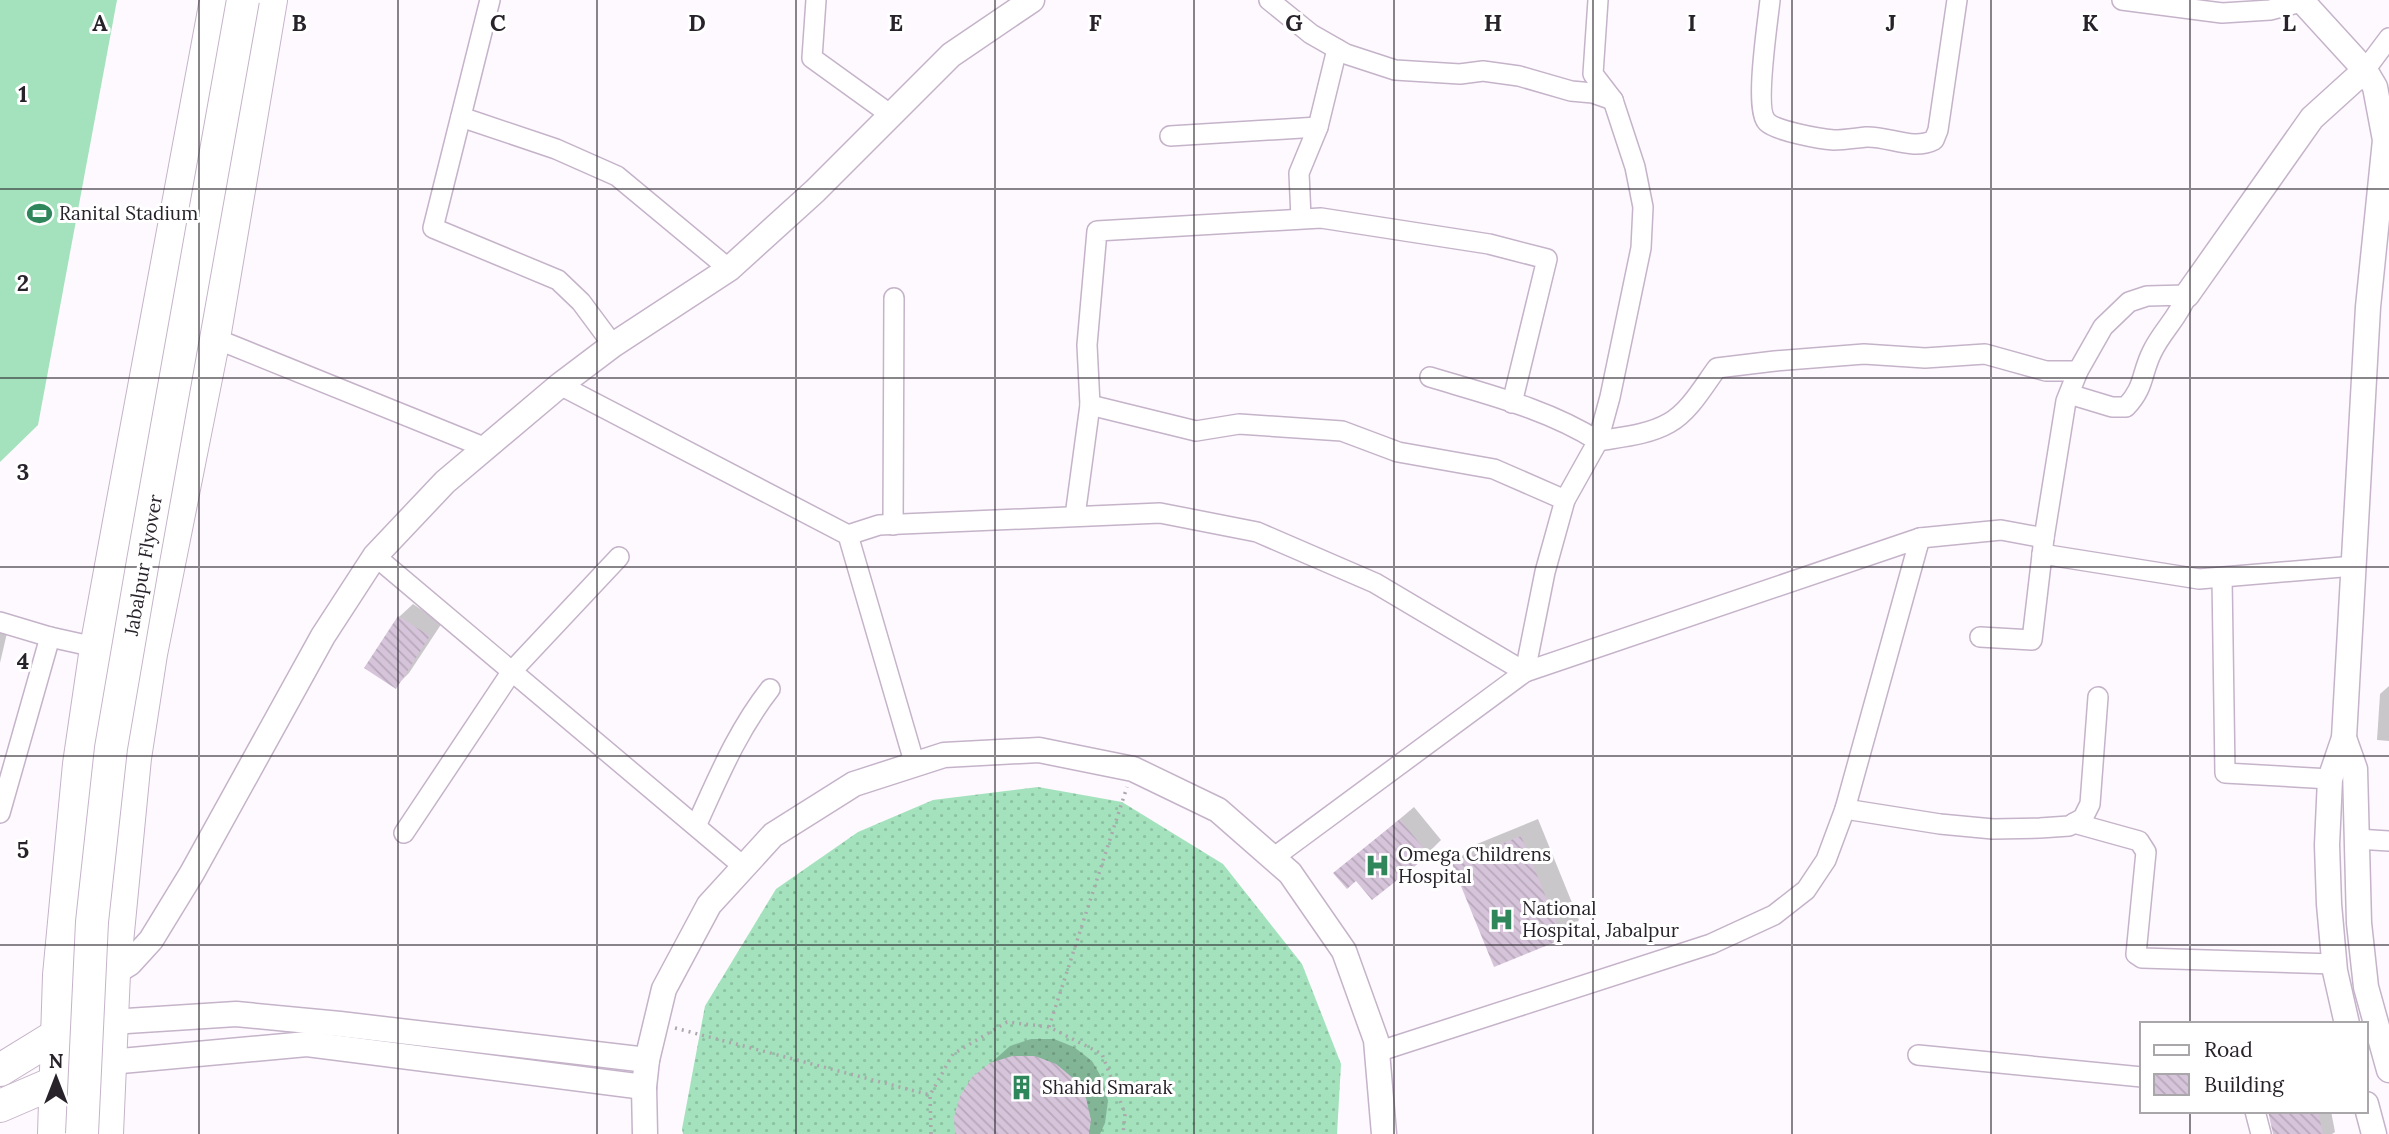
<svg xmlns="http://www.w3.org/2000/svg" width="2389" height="1134" viewBox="0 0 2389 1134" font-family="Lora,serif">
<defs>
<pattern id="grass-dots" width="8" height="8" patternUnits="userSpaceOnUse" patternTransform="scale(1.75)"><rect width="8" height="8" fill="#a3e2bc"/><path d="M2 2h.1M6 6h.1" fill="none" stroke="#8cc2a2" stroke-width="1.8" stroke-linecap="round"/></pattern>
<pattern id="building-back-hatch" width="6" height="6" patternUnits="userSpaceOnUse" patternTransform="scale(1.75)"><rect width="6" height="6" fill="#d6c4da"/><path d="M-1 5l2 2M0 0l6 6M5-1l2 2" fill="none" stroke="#b8a8bb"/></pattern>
</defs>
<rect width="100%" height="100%" fill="#fdf9fe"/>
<polygon fill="url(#grass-dots)" points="1038,787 1122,802 1223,864 1302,964 1341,1064 1337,1134 683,1134 682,1129 705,1006 776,889 858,832 933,800"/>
<polygon fill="#a3e2bc" points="0,0 117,0 38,425 0,462"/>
<g fill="#0003">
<polygon points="413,604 442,623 409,673 396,686 399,617"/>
<polygon points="0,631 7,633 0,663"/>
<polygon points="2389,686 2389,741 2377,740 2380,694"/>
<polygon points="1414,807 1441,840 1428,853 1336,873"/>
<polygon points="1538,819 1579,920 1562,938 1454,864 1472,846"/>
<polygon points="1031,1039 1054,1039 1074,1047 1092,1061 1103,1080 1108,1101 1105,1123 1100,1134 957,1134 974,1078 1010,1046"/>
<polygon points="2269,1111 2331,1111 2335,1132 2332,1134 2274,1134"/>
</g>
<g fill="url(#building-back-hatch)">
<polygon points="398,616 430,636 396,689 364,668"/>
<polygon points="1400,819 1429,855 1372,900 1356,881 1347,889 1333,873"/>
<polygon points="1521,836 1563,939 1494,967 1452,864"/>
<polygon points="1012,1056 1035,1056 1056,1064 1074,1079 1086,1098 1091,1120 1089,1134 955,1134 954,1117 960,1096 972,1077 990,1063"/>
<polygon points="2268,1111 2318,1111 2323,1134 2273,1134"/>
</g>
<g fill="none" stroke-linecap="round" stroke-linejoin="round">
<defs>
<g id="minor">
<polyline points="490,0 433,228 558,280 581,302 613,345"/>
<polyline points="816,0 812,58 891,115"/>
<polyline points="1269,0 1311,34 1346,54 1395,70 1460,74 1483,71 1519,76 1571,91 1593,93 1613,100"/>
<path d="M 1770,0 C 1768,21 1754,109 1767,122 C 1776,131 1820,139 1834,140 C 1844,140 1856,138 1866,137 C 1889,136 1913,151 1934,140 L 1938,130 L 1957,0"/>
<polyline points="2122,0 2222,13 2270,10 2301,2"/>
<polyline points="2365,70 2389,38"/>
<polyline points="461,117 556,149 617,176 729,269"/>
<polyline points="1170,136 1318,127"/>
<polyline points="1301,218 1299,173 1318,127 1337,49"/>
<polyline points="214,338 486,448"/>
<path d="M 1430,377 C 1486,394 1548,409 1598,441 C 1621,437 1648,435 1669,423 C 1689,412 1703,387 1717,368 L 1775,361 L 1864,354 L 1925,358 L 1985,354 L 2046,371 L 2078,371"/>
<polyline points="560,385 848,535 915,765"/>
<polyline points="1090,405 1196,431 1239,424 1342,431 1398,452 1494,469 1565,500"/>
<polyline points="1075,516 1090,405 1087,345 1097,231 1321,218 1489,244 1547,259 1512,403"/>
<polyline points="893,525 894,298"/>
<polyline points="848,535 879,525 1160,513 1257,532 1375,583 1525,672"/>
<polyline points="1920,538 2001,530 2044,538"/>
<polyline points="2042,554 2199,579 2354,566"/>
<polyline points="375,556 744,867"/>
<polyline points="2222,578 2225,773 2330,779"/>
<polyline points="0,622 50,637 104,649"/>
<path d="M 1980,637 L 2032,640 L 2044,538 L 2066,401 L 2078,371 L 2103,327 L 2129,302 L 2147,296 L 2187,295 C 2178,318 2162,331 2152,352 C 2141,374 2145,387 2126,407 L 2112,407 L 2069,394"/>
<polyline points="1525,672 1545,572 1565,500 1598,441 1610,397 1641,248 1643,207 1635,167 1613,100 1593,74 1598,0"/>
<polyline points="1845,809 1940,824 1993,829 2040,828 2069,826 2083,818 2090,804 2098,697"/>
<polyline points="0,813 50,637"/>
<polyline points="2074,823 2139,841 2146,852 2136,954 2142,958 2334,964"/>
<path d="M 696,826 C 718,778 737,731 770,689"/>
<polyline points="404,833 512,671 619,557"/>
<polyline points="2357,839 2389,841"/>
<polyline points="1273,858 1525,672 1920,538 1845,809 1826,860 1806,890 1774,915 1711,944 1377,1052"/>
<polyline points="1918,1055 2142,1077"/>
<polyline points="2255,1111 2261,1134"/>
</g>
<g id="tertiary">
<polyline points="2301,0 2365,70 2375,87 2385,140 2368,307 2344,738 2330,779 2327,845 2329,904 2335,971 2347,1024"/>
<polyline points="2187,295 2312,118 2365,70"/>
<polyline points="2344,738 2355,769 2359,923 2366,987 2389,1070"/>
<polyline points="101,974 114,973 130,963 151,940 192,873 323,636 375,556 445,482 560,385 613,345 729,269 815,191 951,55 1032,0"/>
<polyline points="111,1022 236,1014 340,1024 647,1060"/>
<polyline points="110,1062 307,1044 644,1087"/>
<polyline points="2366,1104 2374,1134"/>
<polyline points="645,1134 644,1087 647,1060 664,989 709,905 773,835 854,784 944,755 1039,750 1133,769 1218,810 1290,873 1344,951 1376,1040 1384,1134"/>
</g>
<g id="primary">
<polyline points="0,1070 57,1035 72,1031"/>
<polyline points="0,1106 72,1075"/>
<polyline points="54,1134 59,975 79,764 96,648 119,522 216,0"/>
<polyline points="107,1134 114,973 135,758 151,654 214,338 271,0"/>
</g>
</defs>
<use href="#minor" stroke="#c5b3c9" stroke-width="22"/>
<use href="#tertiary" stroke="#c5b3c9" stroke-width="27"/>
<use href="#primary" stroke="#c5b3c9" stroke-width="34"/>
<g stroke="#aca7ad" stroke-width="3.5" stroke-dasharray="2 5" stroke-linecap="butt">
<polyline points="1049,1027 1127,787"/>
<polyline points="675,1028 930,1095"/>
<polyline points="931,1134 930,1095 953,1054 1007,1022 1049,1027 1102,1054 1125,1114 1123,1134"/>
</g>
<use href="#minor" stroke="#fff" stroke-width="19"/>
<use href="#tertiary" stroke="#fff" stroke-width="24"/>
<use href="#primary" stroke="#fff" stroke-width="32"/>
<defs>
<polyline id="primary-bridge" points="82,1134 92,922 111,748 143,561 243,0"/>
</defs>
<use href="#primary-bridge" stroke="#c5b3c9" stroke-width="34" stroke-linecap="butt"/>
<use href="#primary-bridge" stroke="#fff" stroke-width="32"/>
</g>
<path fill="none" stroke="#28222a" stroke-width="2" stroke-opacity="0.55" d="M 199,0 L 199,1134M 398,0 L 398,1134M 597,0 L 597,1134M 796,0 L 796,1134M 995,0 L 995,1134M 1194,0 L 1194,1134M 1394,0 L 1394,1134M 1593,0 L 1593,1134M 1792,0 L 1792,1134M 1991,0 L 1991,1134M 2190,0 L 2190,1024M 0,189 L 2389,189M 0,378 L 2389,378M 0,567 L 2389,567M 0,756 L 2389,756M 0,945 L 2389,945M 2190,1111 L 2190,1134"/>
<defs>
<symbol id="stadium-bare" viewBox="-9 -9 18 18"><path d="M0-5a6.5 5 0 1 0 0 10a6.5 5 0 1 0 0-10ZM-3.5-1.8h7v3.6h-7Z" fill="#2f865a" stroke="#fff" stroke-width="2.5" paint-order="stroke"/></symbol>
<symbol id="hospital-bare" viewBox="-9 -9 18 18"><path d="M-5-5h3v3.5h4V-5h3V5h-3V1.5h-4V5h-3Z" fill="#2f865a" stroke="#fff" stroke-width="2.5" paint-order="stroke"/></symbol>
<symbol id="building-bare" viewBox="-9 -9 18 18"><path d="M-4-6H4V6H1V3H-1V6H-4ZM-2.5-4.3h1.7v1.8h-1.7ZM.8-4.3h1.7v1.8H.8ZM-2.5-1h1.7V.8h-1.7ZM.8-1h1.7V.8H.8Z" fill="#2f865a" stroke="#fff" stroke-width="2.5" paint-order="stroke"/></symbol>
</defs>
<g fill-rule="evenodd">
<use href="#stadium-bare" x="22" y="196" width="35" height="35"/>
<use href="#hospital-bare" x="1360" y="848" width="35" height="35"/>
<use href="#hospital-bare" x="1484" y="902" width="35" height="35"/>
<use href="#building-bare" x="1004" y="1070" width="35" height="35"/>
</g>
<g text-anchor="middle" stroke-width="6" stroke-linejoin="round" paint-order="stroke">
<g font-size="19" fill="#28222a" stroke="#fff" text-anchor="start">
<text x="59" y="220">Ranital Stadium</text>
<text x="1398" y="861">Omega Childrens<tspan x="1398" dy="22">Hospital</tspan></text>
<text x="1522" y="915">National<tspan x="1522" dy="22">Hospital, Jabalpur</tspan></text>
<text x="1042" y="1094">Shahid Smarak</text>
</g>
<g font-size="19" fill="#28222a" stroke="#fff">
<text transform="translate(143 565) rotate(-80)" y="7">Jabalpur Flyover</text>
</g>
</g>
<g font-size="23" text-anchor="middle" font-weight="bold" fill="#28222a" stroke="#fff" stroke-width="6" stroke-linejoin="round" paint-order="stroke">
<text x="100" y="31">A</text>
<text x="299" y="31">B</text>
<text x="498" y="31">C</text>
<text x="697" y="31">D</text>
<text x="896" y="31">E</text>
<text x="1095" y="31">F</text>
<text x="1294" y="31">G</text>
<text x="1493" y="31">H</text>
<text x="1692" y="31">I</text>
<text x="1891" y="31">J</text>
<text x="2090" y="31">K</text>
<text x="2289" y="31">L</text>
<text x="23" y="102">1</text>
<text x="23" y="291">2</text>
<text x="23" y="480">3</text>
<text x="23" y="669">4</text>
<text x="23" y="858">5</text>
</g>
<rect x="2140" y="1022" width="228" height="91" fill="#ffffff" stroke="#a9a7aa" stroke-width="2"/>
<rect x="2154" y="1045" width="35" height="10" fill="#ffffff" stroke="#a9a7aa" stroke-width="2"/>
<text x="2204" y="1057" font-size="21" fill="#28222a">Road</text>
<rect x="2154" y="1074" width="35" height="21" fill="url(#building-back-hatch)" stroke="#a9a7aa" stroke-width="2"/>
<text x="2204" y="1092" font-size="21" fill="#28222a">Building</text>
<g transform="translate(56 1078)" stroke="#ffffff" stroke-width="5" paint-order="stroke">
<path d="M0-5L12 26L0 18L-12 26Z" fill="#28222a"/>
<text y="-10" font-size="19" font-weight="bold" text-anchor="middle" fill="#28222a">N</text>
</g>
</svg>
